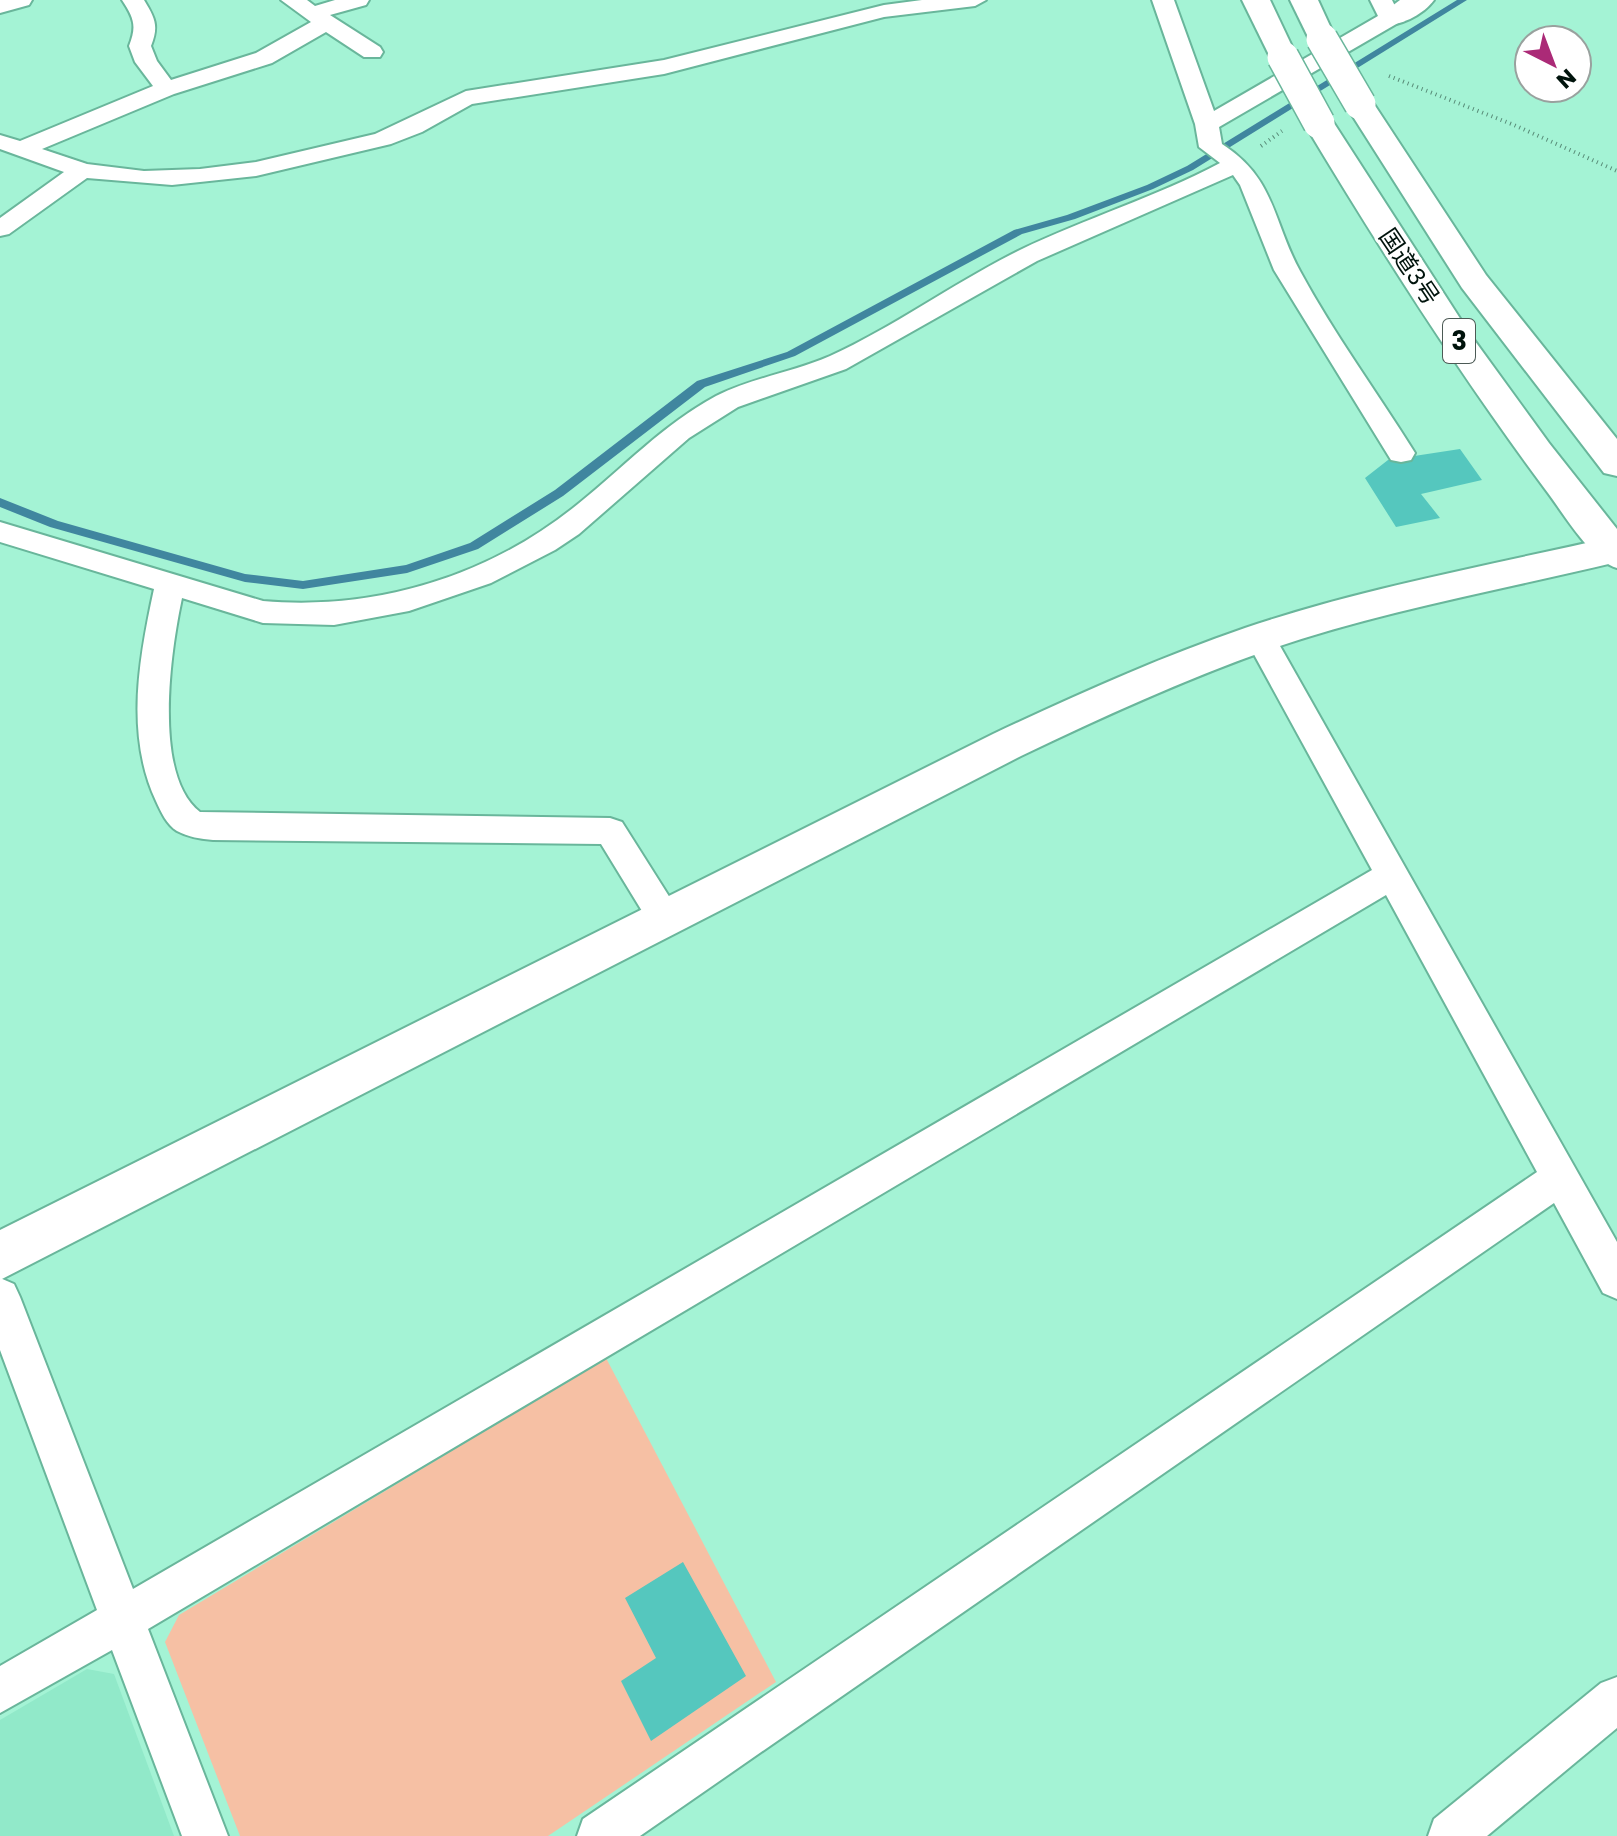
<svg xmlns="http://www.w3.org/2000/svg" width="1617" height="1836" viewBox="0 0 1617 1836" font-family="Poppins,'Noto Sans JP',sans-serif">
<rect width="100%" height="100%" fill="#a4f3d5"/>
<polygon fill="#91e9c9" points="87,1669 114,1674 174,1836 0,1836 0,1720"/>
<polygon fill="#f6c0a4" points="606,1358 776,1682 548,1836 240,1836 165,1642 179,1615"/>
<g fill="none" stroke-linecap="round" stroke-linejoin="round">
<polygon fill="#40869f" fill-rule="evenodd" points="1457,0 1467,0 1193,170 1153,189 1075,219 1022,234 795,356 705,387 563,496 478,549 407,573 303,589 245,582 50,527 0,507 0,498 58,521 245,574 303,581 406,565 470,543 555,490 697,381 787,352 1014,230 1067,215 1147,185 1187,166"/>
</g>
<g fill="#55c7be">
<polygon points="1460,449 1482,480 1421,494 1440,518 1396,527 1365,478 1388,460"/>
<polygon points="683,1562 746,1676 651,1741 621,1681 656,1658 625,1598"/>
</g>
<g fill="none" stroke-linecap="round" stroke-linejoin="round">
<defs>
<g id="minor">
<polygon points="0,0 32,0 29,5 0,13"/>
<path d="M 122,0 L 144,0 C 155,18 159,26 151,46 L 157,61 L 171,80 L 256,53 L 311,22 L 281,0 L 307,0 L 315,6 L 335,0 L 369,0 L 366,5 L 330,15 L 380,47 L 383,52 L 380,57 L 364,57 L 326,32 L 272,63 L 174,94 L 42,149 L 87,164 L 144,171 L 200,169 L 256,162 L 375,134 L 466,91 L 664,60 L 884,5 L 922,0 L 986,0 L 975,6 L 884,17 L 664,74 L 472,104 L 422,132 L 391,144 L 256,176 L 172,185 L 87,178 L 9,234 L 0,236 L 0,218 L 64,172 L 0,149 L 0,135 L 20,141 L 153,86 L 135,62 L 129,46 C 137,26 134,18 122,0 Z"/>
<path d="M 1152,0 L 1174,0 L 1214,111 L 1378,16 L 1370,0 L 1392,0 L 1401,18 L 1398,23 L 1219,127 L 1222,144 C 1276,179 1272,220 1300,271 C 1334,334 1377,392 1415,453 L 1411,460 L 1401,462 L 1391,460 L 1274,270 L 1240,185 L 1233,175 L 1037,261 L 846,369 L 738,407 L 689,438 L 579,534 L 555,550 L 491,583 L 409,611 L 334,625 L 263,623 L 182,598 C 171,650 152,775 200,812 L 610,818 L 622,822 L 677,909 L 682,919 L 677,929 L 665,933 L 653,929 L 601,844 L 213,840 C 201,839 188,837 177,831 C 167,825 161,812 156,801 C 125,735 139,658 154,589 L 0,542 L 0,522 L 263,601 C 376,611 490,576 578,504 C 624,467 664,424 716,396 C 752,378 793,372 830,356 C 896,326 955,282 1020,250 C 1086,218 1156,197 1220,163 L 1199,147 L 1195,124 Z"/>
<polygon points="1260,627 1271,630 1617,1242 1617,1299 1603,1293 1554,1203 640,1836 577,1836 583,1819 1537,1172 1386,895 148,1629 228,1836 182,1836 112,1650 0,1713 0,1666 97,1610 0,1350 0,1278 14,1284 20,1297 133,1589 1372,870 1245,638 1249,630"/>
<polygon points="1617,1677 1617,1728 1487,1836 1428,1836 1434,1819 1601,1683"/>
</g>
<g id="tertiary">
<path d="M 1400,0 L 1434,0 C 1423,15 1398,28 1380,24 L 1376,18 Z"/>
<path d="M 1617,536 L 1617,562 C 1501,590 1381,611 1268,650 C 1183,680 1102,717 1021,756 L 0,1280 L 0,1230 L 993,734 C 1076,695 1158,658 1245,628 C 1362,588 1496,564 1617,536 Z"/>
</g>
<g id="trunk">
<polygon points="1242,0 1270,0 1297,57 1293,63 1283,66 1273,63"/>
<polygon points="1290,0 1318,0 1336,39 1332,45 1322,47 1312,45"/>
<polygon points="1360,95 1370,98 1486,275 1617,439 1617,476 1604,473 1462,288 1345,104 1350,98"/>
<path d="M 1319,114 L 1330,117 L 1472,337 L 1549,443 L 1617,529 L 1617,568 C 1591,561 1562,511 1545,489 C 1458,372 1379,248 1304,123 L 1308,117 Z"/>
</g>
</defs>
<use href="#minor" stroke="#69b69b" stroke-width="4"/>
<use href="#tertiary" stroke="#69b69b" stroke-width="4"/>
<use href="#trunk" stroke="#69b69b" stroke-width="4"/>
<g stroke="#588c78" stroke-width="4" stroke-dasharray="1 4" stroke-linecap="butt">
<polyline points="1389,76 1514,125 1617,171"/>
<polyline points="1261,146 1282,131"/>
</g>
<use href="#minor" fill="#fff" fill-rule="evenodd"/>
<use href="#tertiary" fill="#fff" fill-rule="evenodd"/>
<use href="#trunk" fill="#fff" fill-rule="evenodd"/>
<defs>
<g id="trunk-bridge">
<polyline points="1322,39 1360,104"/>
<polyline points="1283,57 1319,123"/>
</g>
</defs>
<use href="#trunk-bridge" stroke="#69b69b" stroke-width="34" stroke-linecap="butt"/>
<use href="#trunk-bridge" stroke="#fff" stroke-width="31"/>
</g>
<g text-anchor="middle" stroke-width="6" stroke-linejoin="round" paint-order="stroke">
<g font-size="24" fill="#00130c" stroke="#fff">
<text transform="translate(1409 267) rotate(56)" y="8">国道3号</text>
</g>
<rect fill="#fff" stroke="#4c5a55" stroke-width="2" x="1443" y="319" width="32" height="44" rx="6"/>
<g font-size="26" font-weight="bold" fill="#00130c">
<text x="1459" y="350">3</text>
</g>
</g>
<g transform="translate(1553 64) rotate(138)"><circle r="38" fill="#ffffff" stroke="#99a19e" stroke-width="2"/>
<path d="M0-6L14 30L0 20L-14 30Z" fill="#ab2a77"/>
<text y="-12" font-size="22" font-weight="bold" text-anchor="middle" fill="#00130c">N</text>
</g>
</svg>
